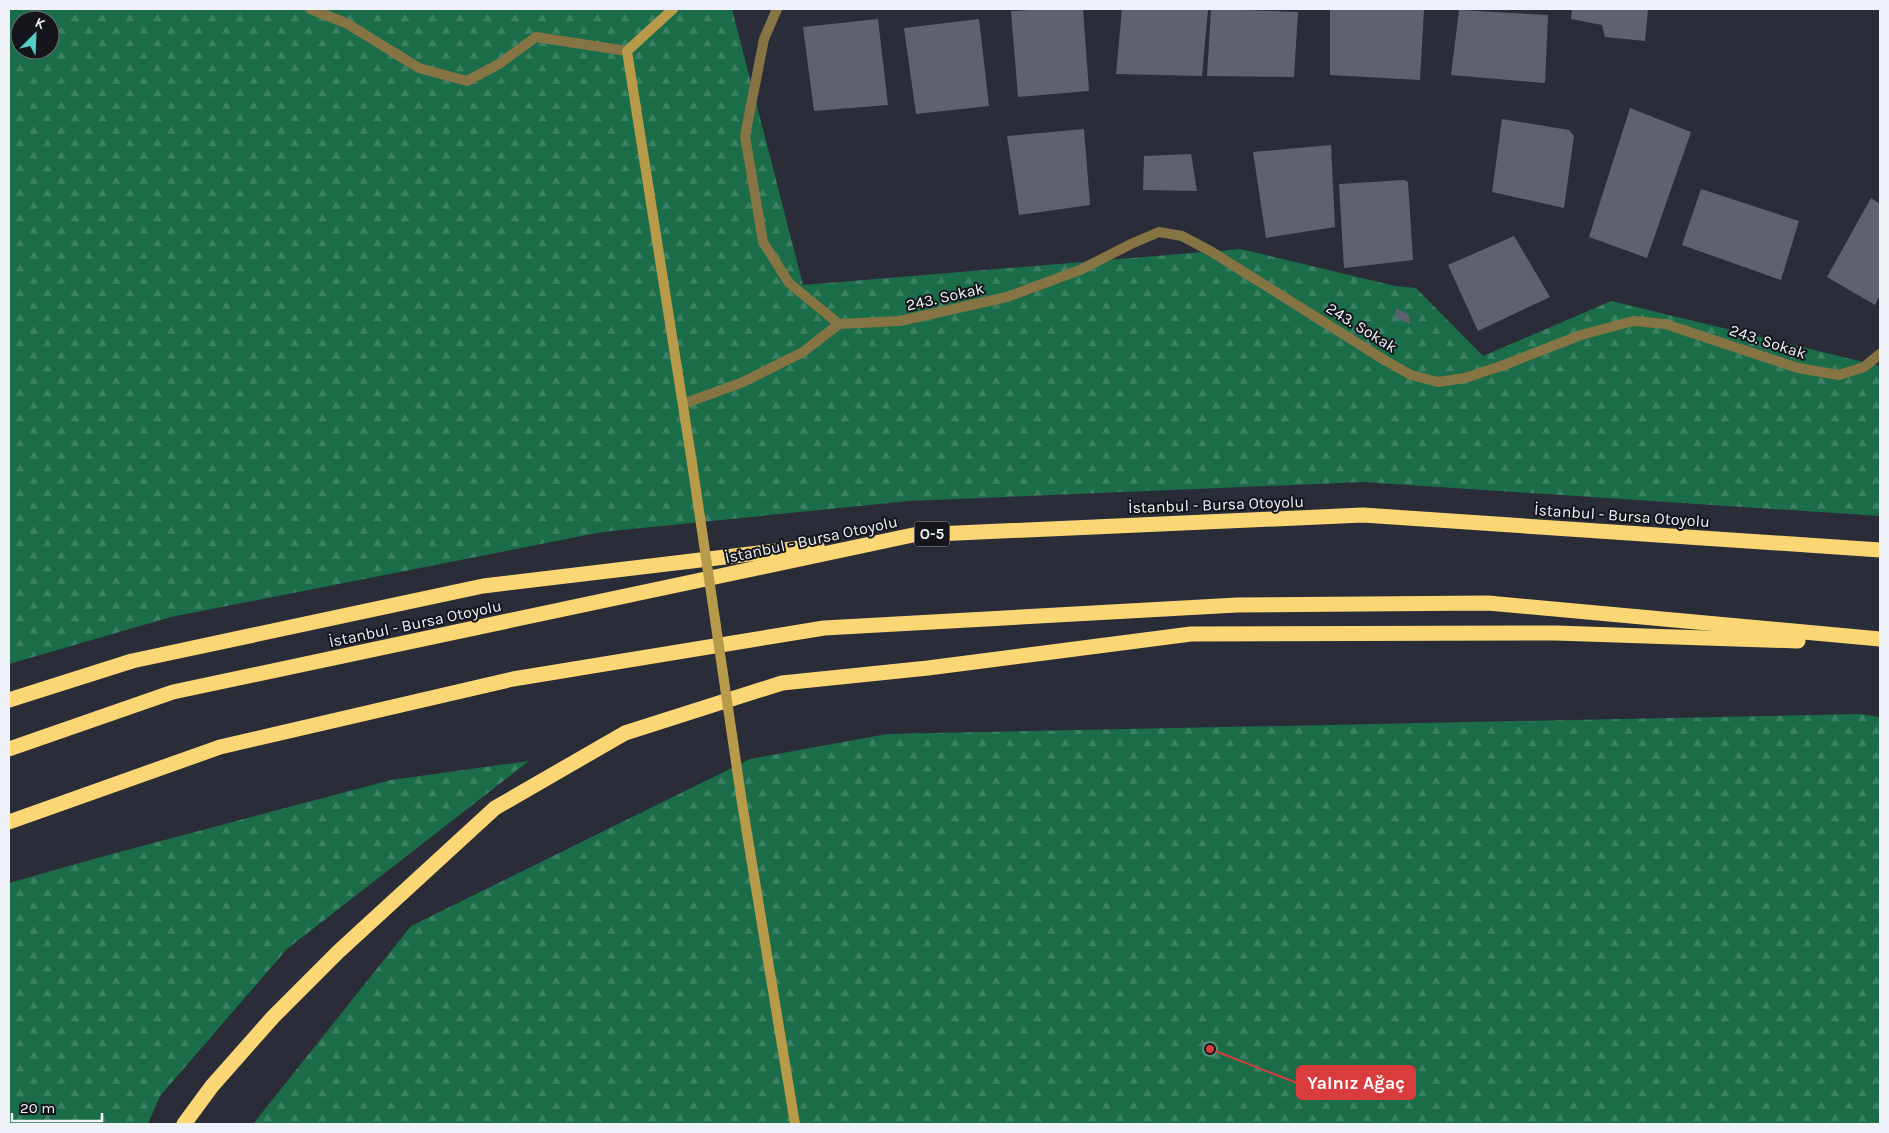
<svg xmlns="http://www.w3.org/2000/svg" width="1889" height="1133" viewBox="0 0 1889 1133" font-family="Karla,sans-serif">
<defs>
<pattern id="forest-firs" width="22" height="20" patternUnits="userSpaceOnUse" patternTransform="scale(1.25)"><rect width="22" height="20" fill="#1b6c49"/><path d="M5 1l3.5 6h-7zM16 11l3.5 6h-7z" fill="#3c8164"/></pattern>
</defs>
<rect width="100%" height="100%" fill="#2a2d38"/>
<g fill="url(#forest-firs)" fill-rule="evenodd">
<path d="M 9,9 L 732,9 L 803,285 L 1241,249 L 1395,286 L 1416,288 L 1483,356 L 1611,301 L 1880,366 L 1880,516 L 1363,482 L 909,501 L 602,532 L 171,617 L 9,664 ZM 20,20 L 50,20 L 50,50 L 20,50 Z"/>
<polygon points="1860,714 1880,717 1880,1124 253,1124 411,926 750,759 887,734"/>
<polygon points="529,761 287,949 160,1096 148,1124 9,1124 9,883 97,858 391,780"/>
</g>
<g fill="#5e626e">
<polygon points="1050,9 1083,9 1089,91 1018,97 1011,11"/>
<polygon points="1122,9 1208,10 1202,76 1116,74"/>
<polygon points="1211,9 1298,12 1294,77 1207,76"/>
<polygon points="1330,9 1424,10 1420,80 1330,75"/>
<polygon points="1572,9 1648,9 1645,41 1605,37 1602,25 1571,19"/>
<polygon points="1459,10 1548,15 1545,83 1451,75"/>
<polygon points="878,19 888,105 814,111 803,27"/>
<polygon points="979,19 989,106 916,114 904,28"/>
<polygon points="1630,108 1691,132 1647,258 1589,237"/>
<polygon points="1502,119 1569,130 1574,136 1564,208 1492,192"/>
<polygon points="1084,129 1090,205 1019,215 1007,136"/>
<polygon points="1331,145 1335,227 1266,238 1253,152"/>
<polygon points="1191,154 1197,191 1143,190 1144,156"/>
<polygon points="1404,180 1408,182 1413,260 1344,268 1339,184"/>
<polygon points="1701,189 1799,221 1781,280 1682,245"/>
<polygon points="1871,198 1880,204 1880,295 1875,305 1827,277"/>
<polygon points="1514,236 1550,297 1478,331 1448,265"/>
<polygon points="1396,308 1409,315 1410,324 1395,318"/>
</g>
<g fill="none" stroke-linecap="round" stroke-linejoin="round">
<g stroke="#867444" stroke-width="10">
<polyline points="310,9 346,23 419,68 467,81 499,64 536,37 627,51"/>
<polyline points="777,9 764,39 745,136 763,242 789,283 839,324"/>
<polyline points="839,324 900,321 1007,297 1080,270 1131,244 1159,232 1182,236 1212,252 1386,361 1411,375 1438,382 1465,378 1504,365 1581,335 1633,321 1665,324 1798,368 1839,375 1864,367 1880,354"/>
<polyline points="683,404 743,382 803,352 839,324"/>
</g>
<g stroke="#b89b4a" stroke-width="10">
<polyline points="673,9 627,51 692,463"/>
<polyline points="742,803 795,1124"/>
</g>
<g stroke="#fad674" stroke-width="15">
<polyline points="9,700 132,661 483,586 817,546"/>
<polyline points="9,749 173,692 913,535 1363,515 1880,550"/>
<polyline points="9,822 220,747 513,679 824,628 1237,605 1488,603 1880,639"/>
<polyline points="184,1124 212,1086 273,1017 338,952 495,808 625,733 782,683 928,668 1191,634 1556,633 1798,641"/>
</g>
<polyline stroke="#b89b4a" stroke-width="10" points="692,463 742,803"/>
</g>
<circle fill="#57927a" cx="1210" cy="1049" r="8"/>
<g text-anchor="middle" stroke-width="4" stroke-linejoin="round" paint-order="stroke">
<rect fill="#14161b" stroke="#adafb6" stroke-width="1" x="914.5" y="521.5" width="35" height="25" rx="4"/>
<g font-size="15" font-weight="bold" fill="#eff1f8">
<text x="932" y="539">O-5</text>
</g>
<g font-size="16" fill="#eff1f8" stroke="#14161b">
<text transform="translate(945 296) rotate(-13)" y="6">243. Sokak</text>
<text transform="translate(1362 327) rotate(32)" y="6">243. Sokak</text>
<text transform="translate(1768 341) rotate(18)" y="6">243. Sokak</text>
<text transform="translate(1216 504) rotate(-2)" y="6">İstanbul - Bursa Otoyolu</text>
<text transform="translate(1622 515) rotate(4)" y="6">İstanbul - Bursa Otoyolu</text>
<text transform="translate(811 539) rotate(-12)" y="6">İstanbul - Bursa Otoyolu</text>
<text transform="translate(415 623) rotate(-12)" y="6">İstanbul - Bursa Otoyolu</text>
</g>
</g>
<path fill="none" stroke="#d83c3d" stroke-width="2" d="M1210 1049L1297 1083"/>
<circle fill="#d83c3d" stroke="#14161b" stroke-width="2" cx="1210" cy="1049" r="5"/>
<rect fill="#d83c3d" stroke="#d83c3d" stroke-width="2" x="1297" y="1066" width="118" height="33" rx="5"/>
<g font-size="18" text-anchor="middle" font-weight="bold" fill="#fff">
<text x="1356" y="1089">Yalnız Ağaç</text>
</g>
<rect width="1889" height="1133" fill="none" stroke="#eff1f8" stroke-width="20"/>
<g transform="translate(35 35) rotate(24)"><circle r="24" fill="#14161b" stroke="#6c6e73"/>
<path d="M0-4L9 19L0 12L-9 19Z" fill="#54cdc7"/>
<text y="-8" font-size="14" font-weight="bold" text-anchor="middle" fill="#eff1f8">K</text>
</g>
<path d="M12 1113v8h90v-8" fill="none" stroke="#eff1f8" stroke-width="2.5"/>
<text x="20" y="1113" font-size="15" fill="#eff1f8" stroke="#14161b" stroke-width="4" paint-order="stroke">20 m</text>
</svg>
